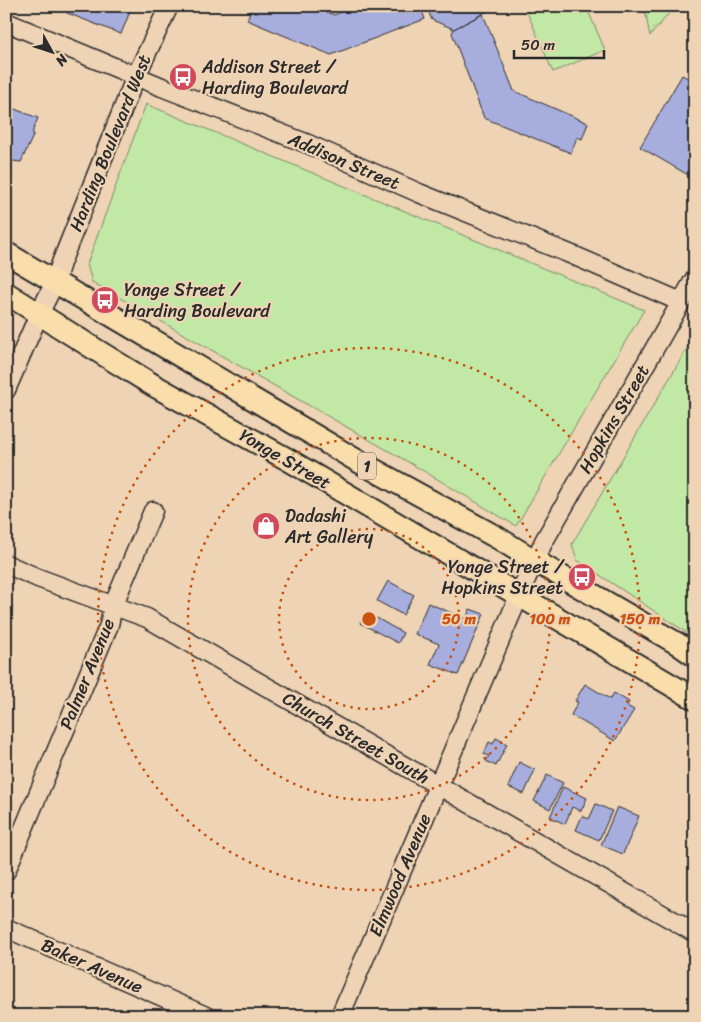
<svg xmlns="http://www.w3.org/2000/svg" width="701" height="1022" viewBox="0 0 701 1022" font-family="Sriracha,sans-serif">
<defs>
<pattern id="forest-crowns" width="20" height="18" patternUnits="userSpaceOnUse" patternTransform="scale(1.25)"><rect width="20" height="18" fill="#c1e8a4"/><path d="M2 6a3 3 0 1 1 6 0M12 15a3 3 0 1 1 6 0" fill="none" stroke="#a6c78d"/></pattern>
</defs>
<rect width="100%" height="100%" fill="#eed3b5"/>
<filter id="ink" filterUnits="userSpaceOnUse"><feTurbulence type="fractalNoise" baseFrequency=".02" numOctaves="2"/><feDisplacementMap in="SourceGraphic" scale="10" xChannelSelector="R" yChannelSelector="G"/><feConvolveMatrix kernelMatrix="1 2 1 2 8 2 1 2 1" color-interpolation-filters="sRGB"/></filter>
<g filter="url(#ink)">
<g fill="#c1e8a4" stroke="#768a68">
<polygon points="540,6 586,6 605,50 553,72 527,12"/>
<polygon points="146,104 644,310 516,526 417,467 92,282 87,264"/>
<polygon points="695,335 695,638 577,560 572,544"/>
</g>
<polygon fill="url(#forest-crowns)" stroke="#768a68" points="644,6 675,6 650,36"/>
<g fill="#a7aede" stroke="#2b2b2b">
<polygon points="70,6 123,6 131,9 121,34 67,13"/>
<polygon points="252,6 312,6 334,15 355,6 420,6 425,19 331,55 247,20"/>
<polygon points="426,6 497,6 454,29 432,20"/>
<polygon points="483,14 514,91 588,123 582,139 577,137 571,153 484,118 452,33 454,29"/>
<polygon points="682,75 695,82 695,179 640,147"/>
<polygon points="12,108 38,118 33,130 33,136 21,162 13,161 9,167 6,166 6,116 9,117"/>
<polygon points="388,581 414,595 403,615 377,601"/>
<polygon points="428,603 466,619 470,609 484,614 458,675 430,664 439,644 415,634"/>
<polygon points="366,612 403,633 398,643 360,623"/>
<polygon points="585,684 610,699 614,693 629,702 627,706 634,710 615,741 571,715 578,702 575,701"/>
<polygon points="496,738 507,744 496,766 486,761 489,756 484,754 489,742 493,744"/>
<polygon points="519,762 535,770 524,794 508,787"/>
<polygon points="547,775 563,783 550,809 534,801"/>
<polygon points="563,787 587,798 581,811 572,807 565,824 550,817"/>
<polygon points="596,804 612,811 599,840 576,830 582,816 589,819"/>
<polygon points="617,807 639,816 623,854 601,845"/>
</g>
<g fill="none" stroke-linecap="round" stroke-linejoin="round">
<defs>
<g id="minor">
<polyline points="6,22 162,87 308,144 419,193 575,256 681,302"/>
<polyline points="6,390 39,314 55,282 61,263 136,76 169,6"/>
<polyline points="6,564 38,578 147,618 695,933"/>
<polyline points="6,871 109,625 113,606 153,511"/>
<polyline points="6,928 206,1016"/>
<polyline points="340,1016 527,577 544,541 695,278"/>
</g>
<g id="major">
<polyline points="6,253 356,460 498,538 535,561 678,644 695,656"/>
<polyline points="6,293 101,353 153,385 287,459 695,699"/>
</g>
</defs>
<use href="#minor" stroke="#2b2b2b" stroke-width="21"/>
<use href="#major" stroke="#2b2b2b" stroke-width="25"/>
<use href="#minor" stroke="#eed3b5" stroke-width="18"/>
<use href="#major" stroke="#f9ddab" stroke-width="21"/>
</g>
</g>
<g fill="none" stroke="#cc5211" stroke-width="2.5" stroke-dasharray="2.5 5">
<circle cx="369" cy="619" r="90"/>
<circle cx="369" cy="619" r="181"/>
<circle cx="369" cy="619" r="271"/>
</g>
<defs>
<symbol id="bus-disc" viewBox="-11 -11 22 22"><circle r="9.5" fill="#d1495b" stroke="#eed3b5"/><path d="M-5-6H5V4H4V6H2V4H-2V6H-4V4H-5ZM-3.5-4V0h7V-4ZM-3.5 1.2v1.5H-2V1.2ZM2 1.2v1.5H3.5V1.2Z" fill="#fff"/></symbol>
<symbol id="shop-disc" viewBox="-11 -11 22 22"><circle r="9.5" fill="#d1495b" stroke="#eed3b5"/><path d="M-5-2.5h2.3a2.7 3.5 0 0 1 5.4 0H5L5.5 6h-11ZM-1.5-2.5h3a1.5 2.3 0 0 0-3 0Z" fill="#fff"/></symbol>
</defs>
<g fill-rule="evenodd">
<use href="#bus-disc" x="167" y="61" width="32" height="32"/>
<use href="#bus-disc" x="89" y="284" width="32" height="32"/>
<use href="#shop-disc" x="250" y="510" width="32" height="32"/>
<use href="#bus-disc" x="566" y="561" width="32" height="32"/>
</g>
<g text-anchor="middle" stroke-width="4.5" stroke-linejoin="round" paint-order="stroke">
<rect fill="#eed3b5" stroke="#665d54" stroke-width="1" x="358" y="452.5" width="18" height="27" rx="4"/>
<g font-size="16" font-weight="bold" fill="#2b2b2b">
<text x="367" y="472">1</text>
</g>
<g font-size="18" fill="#2b2b2b" stroke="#eed3b5" text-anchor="start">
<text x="202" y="73">Addison Street /<tspan x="202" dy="21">Harding Boulevard</tspan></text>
<text x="124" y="296">Yonge Street /<tspan x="124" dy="21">Harding Boulevard</tspan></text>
<text x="285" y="522">Dadashi<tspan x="285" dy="21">Art Gallery</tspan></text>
<text x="563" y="573" text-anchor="end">Yonge Street /<tspan x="563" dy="21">Hopkins Street</tspan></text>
</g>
<g font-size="18" fill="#2b2b2b" stroke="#eed3b5">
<text transform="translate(110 143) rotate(-68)" y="6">Harding Boulevard West</text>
<text transform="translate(344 161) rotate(23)" y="6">Addison Street</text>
<text transform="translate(614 419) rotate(-60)" y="6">Hopkins Street</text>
<text transform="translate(285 459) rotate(30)" y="6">Yonge Street</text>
<text transform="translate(87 674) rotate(-68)" y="6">Palmer Avenue</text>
<text transform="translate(356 738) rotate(30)" y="6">Church Street South</text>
<text transform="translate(400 875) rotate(-67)" y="6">Elmwood Avenue</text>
<text transform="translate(92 966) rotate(24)" y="6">Baker Avenue</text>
</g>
</g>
<circle cx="369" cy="619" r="8" fill="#cc5211" stroke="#eed3b5" stroke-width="2.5"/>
<g font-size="15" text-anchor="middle" font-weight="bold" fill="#cc5211" stroke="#eed3b5" stroke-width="4.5" stroke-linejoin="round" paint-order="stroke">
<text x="459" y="624">50 m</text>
<text x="550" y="624">100 m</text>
<text x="640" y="624">150 m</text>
</g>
<rect width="701" height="1022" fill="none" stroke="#eed3b5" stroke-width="25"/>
<rect x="12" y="12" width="676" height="997" fill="none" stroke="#2b2b2b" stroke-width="2" filter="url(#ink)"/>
<g transform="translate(52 52) rotate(130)" stroke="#eed3b5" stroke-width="4" paint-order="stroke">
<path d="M0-4L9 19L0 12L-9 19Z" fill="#2b2b2b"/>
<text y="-8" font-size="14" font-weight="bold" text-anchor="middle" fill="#2b2b2b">N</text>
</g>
<path d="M514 50v8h90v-8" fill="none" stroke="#2b2b2b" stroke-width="2.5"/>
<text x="521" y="50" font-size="15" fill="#2b2b2b" stroke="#eed3b5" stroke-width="4" paint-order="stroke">50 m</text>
</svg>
